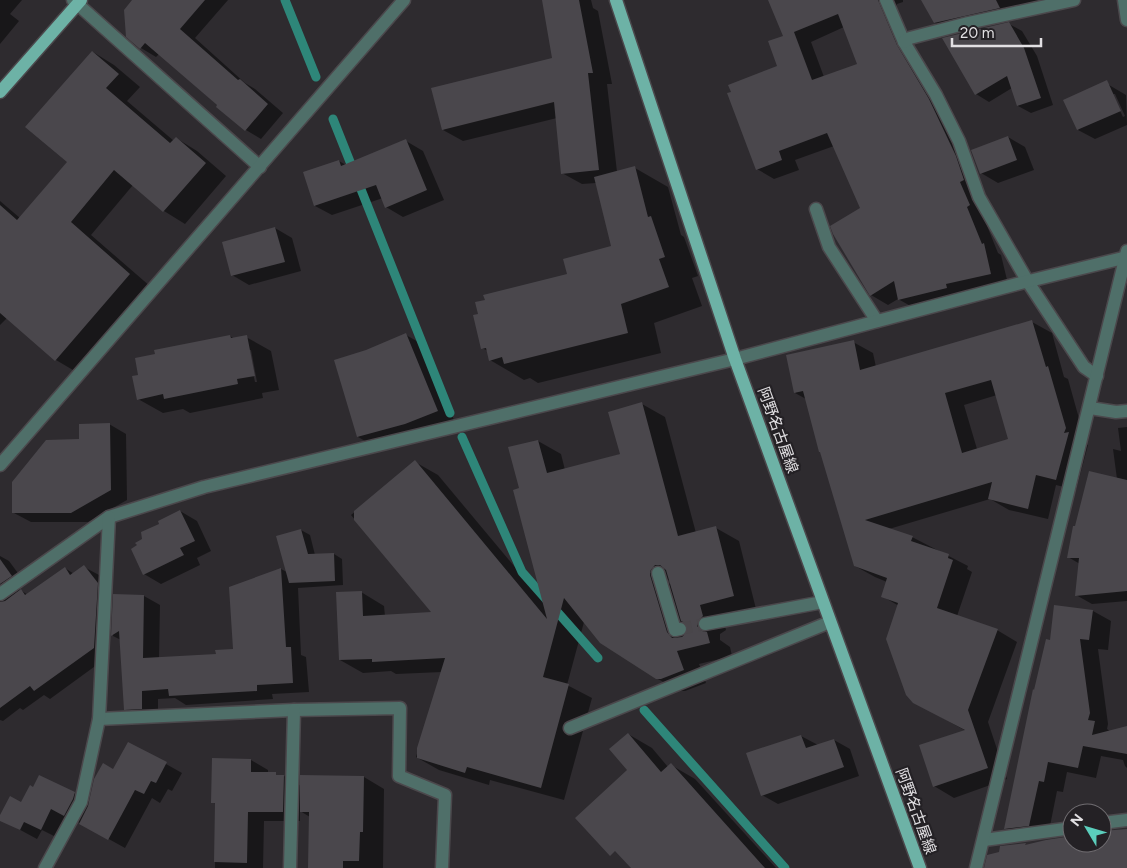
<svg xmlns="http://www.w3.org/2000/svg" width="1127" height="868" viewBox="0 0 1127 868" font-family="Figtree,'Noto Sans JP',sans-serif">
<rect width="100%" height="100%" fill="#2e2b2f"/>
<g fill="#0007" fill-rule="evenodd">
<polygon points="0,0 22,0 10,14 19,21 0,44"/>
<polygon points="134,0 228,0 195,38 245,83 255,89 283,113 261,139 246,130 159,54 156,57 141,48"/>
<polygon points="543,0 591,0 593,8 598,11 612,84 607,84 617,172 635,168 668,187 681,235 684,237 698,276 692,278 702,306 654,323 661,353 538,383 530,378 524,380 490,360 488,351 482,348 479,314 569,275 613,247 596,183 582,184 562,173 557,118 463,141 443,130 554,59"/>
<path d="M 769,0 L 903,0 L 903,2 L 897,4 L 895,9 L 895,14 L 946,110 L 983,216 L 998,253 L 1001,255 L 1008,284 L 916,309 L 898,299 L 888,305 L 871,295 L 861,208 L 834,146 L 795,160 L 799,170 L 774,179 L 757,169 L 784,36 ZM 844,27 L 859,64 L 824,77 L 811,42 Z"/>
<polygon points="922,0 1065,0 952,33 935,23"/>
<polygon points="1009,24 1022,31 1037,56 1053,105 1031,113 1018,106 1012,88 989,102 976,94"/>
<polygon points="93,52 114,65 140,87 127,101 174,141 176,138 197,151 226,176 185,224 164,211 133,185 91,235 151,287 78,373 56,360 7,318 0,325 0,201 20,218 68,162"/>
<path d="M 1109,85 L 1126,95 L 1127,125 L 1095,139 L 1078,130 ZM 1112,94 L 1115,94 L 1125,116 L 1123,117 Z"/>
<polygon points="1008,137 1025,147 1034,170 998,183 981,173"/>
<polygon points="406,141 423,151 444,200 403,217 386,207 383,198 332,215 315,206 339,161 346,165"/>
<polygon points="275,228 292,238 301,271 249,285 232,275"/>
<path d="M 1032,322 L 1052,333 L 1064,377 L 1068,379 L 1085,440 L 1084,443 L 1088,445 L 1076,490 L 1056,485 L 1048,519 L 1009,510 L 990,499 L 889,529 L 912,537 L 968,566 L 967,569 L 972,572 L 957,616 L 997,630 L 1017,642 L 988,722 L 1007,779 L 954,798 L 934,786 L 966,731 L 914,702 L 899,606 L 882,596 L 887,582 L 875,577 L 855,566 L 806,399 L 795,393 L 853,342 L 873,353 L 876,367 ZM 997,395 L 1009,440 L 977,449 L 964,405 Z"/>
<polygon points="406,335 422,344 454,420 423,433 374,446 358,437"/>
<path d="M 230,336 L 235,339 L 246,337 L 271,351 L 279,390 L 262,393 L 263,398 L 190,413 L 183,409 L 163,413 L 138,399 L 140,376 ZM 248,350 L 251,350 L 257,382 L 255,382 Z"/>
<path d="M 642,404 L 665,417 L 696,533 L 716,528 L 739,541 L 756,609 L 723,618 L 726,630 L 720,634 L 720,640 L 730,647 L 732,656 L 699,664 L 706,683 L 685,691 L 680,691 L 656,678 L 584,622 L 567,685 L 592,698 L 564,800 L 490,780 L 489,785 L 439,770 L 416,757 L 442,672 L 396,674 L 391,671 L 363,673 L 340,660 L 361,592 L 384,606 L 385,616 L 433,613 L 351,515 L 415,462 L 438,475 L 544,602 L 520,489 L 538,441 L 561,454 L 565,470 L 621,454 ZM 645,566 L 670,581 L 670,584 L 644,569 ZM 682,620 L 688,624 L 689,632 L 687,635 Z"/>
<polygon points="109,424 126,434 127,500 88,522 31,522 14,513 80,441"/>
<polygon points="1127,427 1127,601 1092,604 1076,595 1080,564 1068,557 1117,479 1113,449 1121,451 1118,428"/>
<polygon points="180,511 197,521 211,551 197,558 200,565 161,584 144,574 143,540 161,525"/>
<polygon points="301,530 310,535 315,555 334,554 342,559 343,585 298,588 301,655 306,657 309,692 272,694 273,699 186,705 175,698 158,699 158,718 141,718 125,709 121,640 113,636 114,595 144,596 160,605 159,659 217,655 234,650 281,569 287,572 278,537"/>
<polygon points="0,556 9,561 26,584 19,589 28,595 65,568 74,574 84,567 99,575 112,593 109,656 50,699 44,695 23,710 20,708 3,721 0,720"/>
<polygon points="1093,611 1111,621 1108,650 1098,649 1108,724 1107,729 1111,732 1127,728 1127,768 1125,766 1123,760 1101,756 1096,778 1067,772 1063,792 1057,791 1048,836 1023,839 1005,828 1035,691 1051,641"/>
<polygon points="628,734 652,748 668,767 671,765 695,779 776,868 632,868"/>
<polygon points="801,736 818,745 834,740 850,749 859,776 778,804 762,795"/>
<polygon points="251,760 268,770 268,774 284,776 301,786 364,777 384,789 383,868 309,868 310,817 300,811 300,821 264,821 263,868 215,868 216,804 213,802"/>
<polygon points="166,764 182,773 172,791 168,789 160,803 152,798 125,848 69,817 58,838 42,830 37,839 0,819 22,803 74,793 90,802 114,770"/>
</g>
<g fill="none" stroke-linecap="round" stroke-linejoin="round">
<g stroke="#2e8679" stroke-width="9">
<polyline points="285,0 316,77"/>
<polyline points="333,119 450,413"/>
<polyline points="462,437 522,572 598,658"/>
<polyline points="644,710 785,868"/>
</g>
</g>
<g fill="#4a474c" fill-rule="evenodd">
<polygon points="132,0 205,0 180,29 238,80 240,79 268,104 245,131 216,107 217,105 145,43 140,49 126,37 124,10"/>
<polygon points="542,0 579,0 593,73 588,73 599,170 561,174 554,102 442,130 431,88 552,58"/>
<path d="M 768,0 L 878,0 L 897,45 L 929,99 L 956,156 L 964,180 L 960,182 L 970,205 L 967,207 L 982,244 L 984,243 L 991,274 L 946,284 L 947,288 L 898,300 L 894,281 L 870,296 L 833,234 L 830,226 L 860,208 L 827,133 L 779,151 L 782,160 L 756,170 L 727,93 L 731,92 L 728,85 L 777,66 L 768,41 L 783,36 ZM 838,14 L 857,64 L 812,80 L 794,32 Z"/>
<polygon points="921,0 996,0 1000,8 934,23"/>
<polygon points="1009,22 1024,48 1041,98 1017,106 1007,76 975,95 942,38"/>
<polygon points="92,51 119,74 106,88 170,143 176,137 206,163 163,212 114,170 71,222 130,274 55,361 0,313 0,205 17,220 67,162 25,127"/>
<polygon points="1107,80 1121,111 1077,130 1063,100"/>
<polygon points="1008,136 1017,160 980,174 971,150"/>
<polygon points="406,139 427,190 385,208 376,185 314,206 303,172 339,160 341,166"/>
<polygon points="635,166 648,217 651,216 665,257 659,259 669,287 621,304 628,333 504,364 502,357 489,361 486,348 481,349 473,315 478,314 475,302 485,300 483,295 567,274 563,259 611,246 594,177"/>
<polygon points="275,227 285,262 231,276 222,242"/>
<path d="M 1032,320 L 1046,367 L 1048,366 L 1066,428 L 1064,433 L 1069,432 L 1056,480 L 1036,475 L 1028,509 L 988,499 L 992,482 L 865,520 L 913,536 L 911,541 L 949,554 L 948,558 L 953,560 L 937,608 L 998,629 L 968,710 L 988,768 L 933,787 L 919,745 L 965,730 L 913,703 L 906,695 L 886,639 L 898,603 L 881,597 L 887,578 L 854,566 L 820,452 L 819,452 L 803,391 L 794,393 L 786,355 L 854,340 L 860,370 ZM 991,380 L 1008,439 L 962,453 L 945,393 Z"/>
<polygon points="406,333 438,411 405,424 357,437 334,360 366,350"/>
<polygon points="230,335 231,338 247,335 255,376 237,379 238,384 164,399 163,394 137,400 132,376 138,375 135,358 155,354 154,350"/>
<path d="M 642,402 L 678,536 L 716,526 L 734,596 L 700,605 L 703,616 L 698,621 L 697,626 L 702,631 L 707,632 L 710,643 L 677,651 L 684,670 L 661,679 L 656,679 L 600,643 L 564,598 L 543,677 L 569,684 L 541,788 L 467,767 L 465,773 L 417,758 L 417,748 L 445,658 L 372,662 L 372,659 L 339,660 L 336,592 L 362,591 L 363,616 L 431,612 L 354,520 L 354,511 L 415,460 L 547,619 L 513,490 L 519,488 L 508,447 L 538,440 L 547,473 L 620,454 L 608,412 ZM 655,565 L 660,565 L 666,570 L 681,621 L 686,623 L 688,627 L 687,632 L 682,637 L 672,638 L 667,632 L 650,575 L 650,571 Z"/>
<polygon points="110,423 111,490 71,513 12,513 12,482 46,440 79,439 79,424"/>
<polygon points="1089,471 1127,480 1127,591 1075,596 1079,558 1067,558 1073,526 1075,526"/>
<polygon points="180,510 195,541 180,548 184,555 143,575 131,549 137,545 135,543 142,539 141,532 159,524 158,521"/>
<polygon points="301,529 308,554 334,553 335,581 289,583 276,536"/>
<polygon points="0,559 12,576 0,584"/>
<polygon points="84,565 98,583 94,648 34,691 30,686 0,708 0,602 5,601 21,589 25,595 65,567 70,575"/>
<polygon points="281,568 286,647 291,647 293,683 257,685 257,691 169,696 168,689 142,691 142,709 124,710 119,631 111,636 113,594 144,595 143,658 216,654 215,650 233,649 229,587"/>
<polygon points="1054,605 1093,610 1089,640 1080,639 1090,713 1088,720 1095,721 1092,735 1127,726 1127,754 1083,746 1078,768 1048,762 1044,782 1039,781 1029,826 1004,829 1033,689 1034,690 1046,639 1050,640"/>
<polygon points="628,733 661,772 671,763 765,868 631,868 615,851 610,856 575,818 627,770 609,749"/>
<polygon points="801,735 806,748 834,739 844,767 761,796 746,753"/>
<polygon points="128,742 167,762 156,783 151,781 144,794 135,790 108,840 79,824 88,806 94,779 103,763 113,769"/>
<polygon points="212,758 251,759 251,772 276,772 276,775 284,775 283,812 248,812 247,863 214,862 215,803 211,803"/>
<polygon points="39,775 75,792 73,799 64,816 51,809 41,830 24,822 20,830 0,821 0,815 10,796 21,802 30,785 33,787"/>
<polygon points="300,775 364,776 363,832 360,832 359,861 343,861 343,868 308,868 309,812 300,812"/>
<polygon points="1127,829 1127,868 984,868 987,855 999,852 1000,846 1026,843 1025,845 1046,840 1072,836 1072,843 1102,843 1102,831"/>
</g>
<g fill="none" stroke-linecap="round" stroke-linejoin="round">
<polyline stroke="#49464a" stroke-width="12" stroke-dasharray="12 6" stroke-linecap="butt" points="680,629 705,624"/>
<defs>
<g id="minor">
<polyline points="73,0 260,167"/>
<polyline points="886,0 904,42 936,95 959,141 979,197 1028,282 1084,367 1097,376"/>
<polyline points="1124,0 1127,20"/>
<polyline points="904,42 910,38 968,23 1074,0"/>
<polyline points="816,209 829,247 877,321"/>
<polyline points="1090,408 1116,412 1127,411"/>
<polyline points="0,465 404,0"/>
<polyline points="658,573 675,630 680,629"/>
<polyline points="0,594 109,517 204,487 735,359 1021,283 1127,257"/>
<polyline points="705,624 823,602"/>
<polyline points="99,719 294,710 400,708 399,776 445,795 442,868"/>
<polyline points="570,728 830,622"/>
<polyline points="1102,823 1127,820"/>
<polyline points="984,840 1072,828"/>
<polyline points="45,868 81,802 99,719 109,517"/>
<polyline points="290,868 294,710"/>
<polyline points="976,868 1127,251"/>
</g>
<g id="major">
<polyline points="616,0 735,359 920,868"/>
<polyline points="0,92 81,0"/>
</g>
</defs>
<use href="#minor" stroke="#4b484c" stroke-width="15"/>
<use href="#major" stroke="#4b484c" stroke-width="15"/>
<use href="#minor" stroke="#4f6f69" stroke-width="12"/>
<use href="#major" stroke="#6db2a6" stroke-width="12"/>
</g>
<g text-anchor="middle" stroke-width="4.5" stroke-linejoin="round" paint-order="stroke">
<g font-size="15" fill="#e2e0e3" stroke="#242125">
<text transform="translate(778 430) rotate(70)" y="5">阿野名古屋線</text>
<text transform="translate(916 811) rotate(70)" y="5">阿野名古屋線</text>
</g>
</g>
<g transform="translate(1087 828) rotate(308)"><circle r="24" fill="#242125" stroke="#706d71"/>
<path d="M0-4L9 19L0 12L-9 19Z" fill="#5bcebc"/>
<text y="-8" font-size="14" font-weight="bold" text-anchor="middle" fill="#e2e0e3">N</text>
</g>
<path d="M952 38v8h89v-8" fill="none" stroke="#e2e0e3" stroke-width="2.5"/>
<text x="960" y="38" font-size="15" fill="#e2e0e3" stroke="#242125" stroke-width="4" paint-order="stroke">20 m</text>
</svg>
